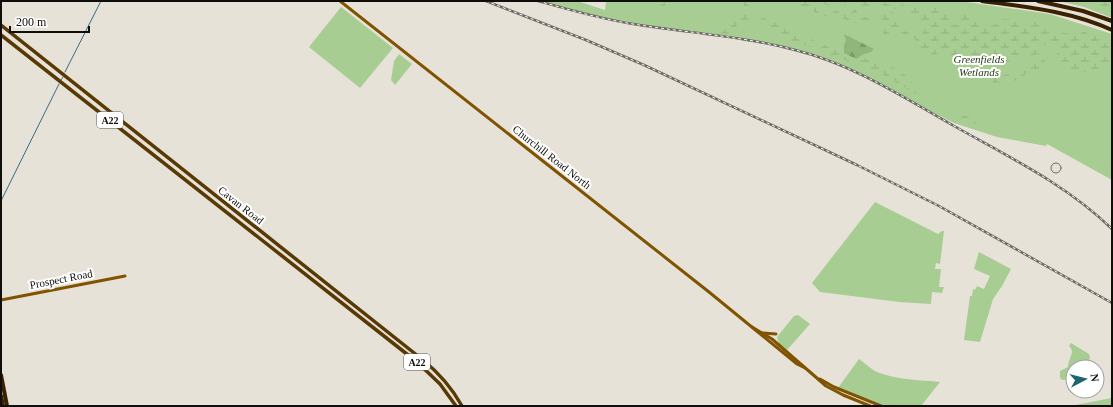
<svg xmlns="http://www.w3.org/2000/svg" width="1113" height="407" viewBox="0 0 1113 407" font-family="Georgia,serif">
<defs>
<pattern id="forest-firs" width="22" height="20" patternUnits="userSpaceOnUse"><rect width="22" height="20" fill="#91b67c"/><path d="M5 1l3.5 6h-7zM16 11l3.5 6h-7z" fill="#7c9b6a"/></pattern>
<pattern id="wetland-marsh" width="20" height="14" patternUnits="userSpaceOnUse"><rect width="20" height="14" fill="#a8cd92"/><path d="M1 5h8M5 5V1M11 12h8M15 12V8" fill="none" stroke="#90af7d"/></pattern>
</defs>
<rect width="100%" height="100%" fill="#e7e2d8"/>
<g fill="#a8cd92">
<polygon points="538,1 577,1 605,10 606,1 960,1 1050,14 1112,34 1112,180 1047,144 1046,146 997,137 954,123 846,68 825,59 770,43 634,24 583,13"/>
<polygon points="1059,1 1112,1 1112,18 1084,7"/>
<polygon points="341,7 393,48 360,88 309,47"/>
<polygon points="399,54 412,64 395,85 391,80 394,61"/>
<polygon points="875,202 938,234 942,231 944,231 940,264 936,263 935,269 941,269 939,287 944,287 942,293 932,292 931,304 899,302 820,292 812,283"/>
<polygon points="979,252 1011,269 1002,286 993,299 980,342 964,340 970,296 972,296 973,289 975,290 977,286 984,289 990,276 974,269"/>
<polygon points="798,315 810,324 787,350 779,344 777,337 794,316"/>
<path d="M 1071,343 L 1089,354 L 1090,358 L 1086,367 L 1073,367 L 1073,379 L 1062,380 L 1060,378 L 1060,371 L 1068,367 C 1068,359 1076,352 1069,346 Z"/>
<path d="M 859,359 C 867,365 874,372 883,374 C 901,380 921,380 940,382 L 921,406 L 881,406 L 838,388 Z"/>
<polygon points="1112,398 1112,406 1070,406"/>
</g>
<polygon fill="url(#forest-firs)" points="844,34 874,49 871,52 864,54 856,59 844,53 844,45 846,40"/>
<g fill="url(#wetland-marsh)">
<path d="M 649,1 L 666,1 L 664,8 C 657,8 652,9 649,1 Z"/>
<path d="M 787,1 C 795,1 806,0 812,4 C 819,9 820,11 829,14 L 835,11 L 843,12 L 855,9 L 857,12 L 855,16 L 859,17 L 871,17 L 874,14 L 889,15 L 892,11 L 903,22 L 901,30 L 910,33 L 919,34 C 923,47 932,44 939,53 C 926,60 919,45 913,36 L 907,37 L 897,32 L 894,35 L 887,38 L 883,35 L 885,20 L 879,19 L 868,22 L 854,23 L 840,17 L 833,18 L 818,15 L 811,9 L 805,8 Z"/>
<path d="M 816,1 L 894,1 L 906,6 L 924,9 L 927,7 L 930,8 L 932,4 L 942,10 L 946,9 L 949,12 C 948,18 949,22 954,26 L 966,13 L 974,14 C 976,17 977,21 979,23 C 985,30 998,24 1003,19 L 1028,20 L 1053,27 L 1058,32 L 1072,34 L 1079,30 L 1090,34 L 1093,33 L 1104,39 L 1112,42 L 1112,70 L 1075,73 L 1062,63 L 1054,48 L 1049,43 L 1040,46 L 1040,53 L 1045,61 L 1044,67 L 1027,72 L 1020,80 L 994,83 L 992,82 L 988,75 L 992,68 L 998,68 L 997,75 L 999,76 C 1002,76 1014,72 1018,71 C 1023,68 1017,69 1023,67 C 1029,65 1033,66 1038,62 L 1038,54 L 1018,58 L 1008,64 L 1000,66 L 991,62 L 973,57 L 954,57 L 947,54 L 924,36 L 921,29 L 916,21 L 907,14 L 899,10 L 883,5 L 866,6 L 844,3 L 830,6 Z"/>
<path d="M 1085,1 L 1112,1 L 1112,10 C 1103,8 1095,4 1085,1 Z"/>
<polygon points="744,2 747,2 751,13 785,27 857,60 867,58 876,60 901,71 921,91 956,113 969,117 978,124 967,122 940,108 882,74 782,37 751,19 744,20 727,34 719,33 742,16"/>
</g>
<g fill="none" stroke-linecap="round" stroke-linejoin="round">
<g stroke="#386a82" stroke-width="1">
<polyline points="65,72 101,1"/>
<polyline points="61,80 63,77"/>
<polyline points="1,201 59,84"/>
</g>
<g stroke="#805300" stroke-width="3">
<polyline points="340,1 709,292 797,364 805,368"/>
<polyline points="1,300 125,276"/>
<polyline points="752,327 772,339 826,386 843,395 870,406"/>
<polyline points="763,333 776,334"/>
<polyline points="820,379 834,387 881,406"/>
</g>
<g stroke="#583903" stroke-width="3.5">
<path d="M 1,25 L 423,360 C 439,373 452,388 462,406"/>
<polyline points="1,35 417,362 440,384 456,406"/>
</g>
<g stroke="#392200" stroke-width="4">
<path d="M 982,1 C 1026,7 1071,11 1112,30"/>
<polyline points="1038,1 1083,11 1112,21"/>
<polyline points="1,375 7,406"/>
<polyline points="1,396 3,406"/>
</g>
<circle stroke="#6b6861" stroke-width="1" cx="1056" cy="168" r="5"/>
<defs>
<g id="rail">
<polyline points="486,1 586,40 644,65 857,165 939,206 1112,303"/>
<path d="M 538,1 C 570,10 601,19 633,24 C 688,33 742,36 795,50 C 852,64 903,97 954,126 C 1009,157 1067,185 1112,229"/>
</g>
</defs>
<use href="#rail" stroke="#6b6861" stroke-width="2.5"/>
<use href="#rail" stroke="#fff" stroke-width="1" stroke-dasharray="3" stroke-linecap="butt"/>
</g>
<g text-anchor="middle" stroke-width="4" stroke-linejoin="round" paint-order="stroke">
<g fill="#fff" stroke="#585654" stroke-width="1">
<rect x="97" y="112" width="26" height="16" rx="3"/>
<rect x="404" y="354" width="26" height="16" rx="3"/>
</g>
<g font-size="10" font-weight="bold" fill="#100e0a">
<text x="110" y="124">A22</text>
<text x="417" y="366">A22</text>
</g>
<g font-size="11" font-style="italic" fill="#1e370d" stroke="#fff">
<text x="979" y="63">Greenfields<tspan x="979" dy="13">Wetlands</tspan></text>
</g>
<g font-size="11" fill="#100e0a" stroke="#fff">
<text transform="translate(552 157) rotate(38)" y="4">Churchill Road North</text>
<text transform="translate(241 205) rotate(38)" y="4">Cavan Road</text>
<text transform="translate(61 279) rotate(-11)" y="4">Prospect Road</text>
</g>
</g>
<rect width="1113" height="407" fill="none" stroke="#100e0a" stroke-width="4"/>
<g transform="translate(1085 379) rotate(83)"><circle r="19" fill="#ffffff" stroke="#9f9f9d"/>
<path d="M0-3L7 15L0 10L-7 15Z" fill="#1b6671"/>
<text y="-6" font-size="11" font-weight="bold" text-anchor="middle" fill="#100e0a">N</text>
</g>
<path d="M10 26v6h79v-6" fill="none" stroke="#100e0a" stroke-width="2"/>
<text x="16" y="26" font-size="12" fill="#100e0a" stroke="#ffffff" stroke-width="3" paint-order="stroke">200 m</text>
</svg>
